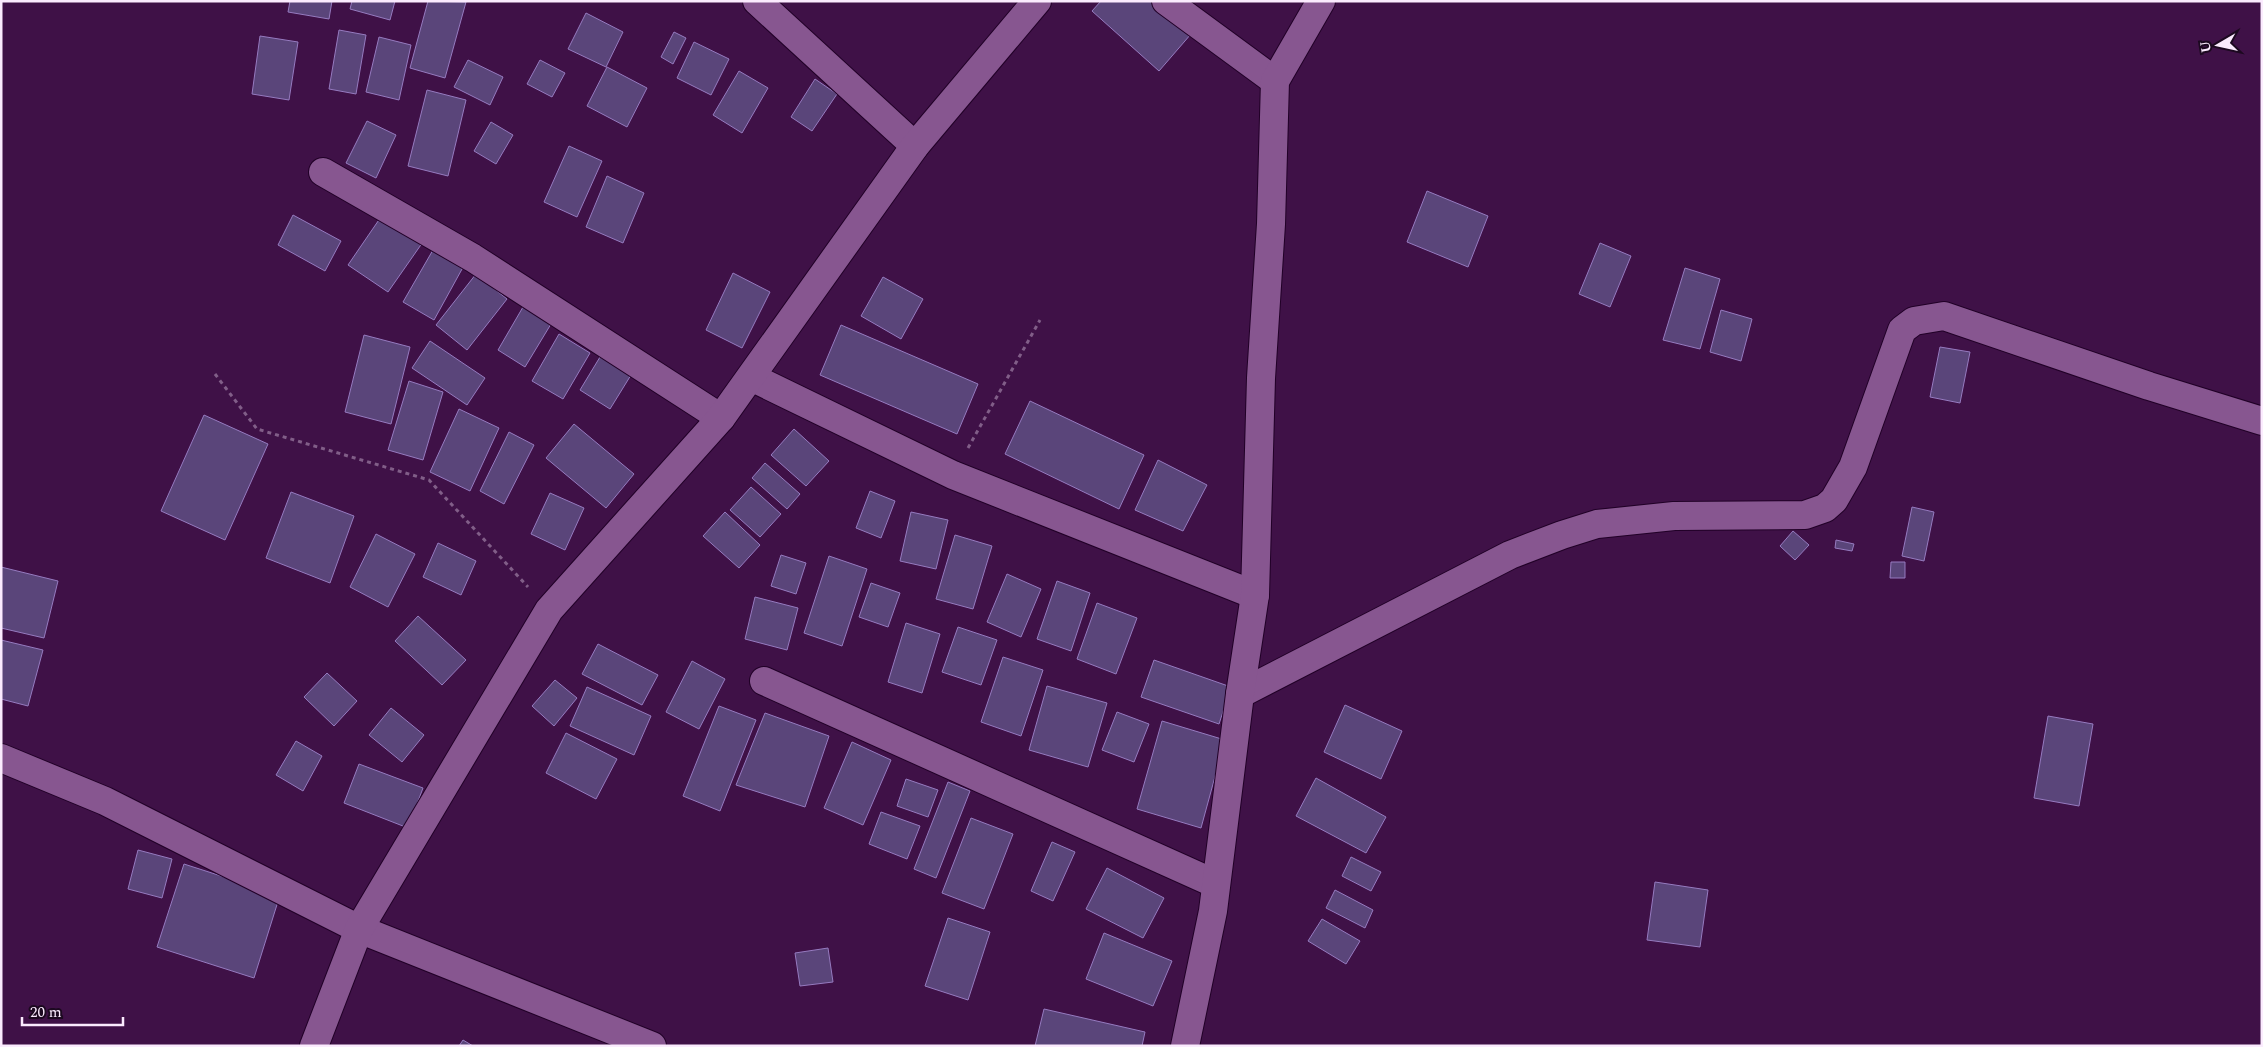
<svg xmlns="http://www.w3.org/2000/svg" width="2263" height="1047" viewBox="0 0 2263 1047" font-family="Spectral,serif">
<rect width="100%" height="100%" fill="#3f1147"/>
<g fill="#5a457a" stroke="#967bc0">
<polygon points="290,1 332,1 329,19 288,12"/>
<polygon points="352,1 395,1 390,20 350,9"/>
<polygon points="428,1 466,2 445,78 410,68"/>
<polygon points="1101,1 1153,1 1191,34 1159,71 1092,11"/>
<polygon points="586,13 623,32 606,67 568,49"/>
<polygon points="339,30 366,35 356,94 329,89"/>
<polygon points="674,32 686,38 673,64 661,57"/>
<polygon points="260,36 298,42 289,100 252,94"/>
<polygon points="379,37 411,45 399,100 366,92"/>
<polygon points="694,42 729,59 711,95 677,78"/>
<polygon points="468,60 503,77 490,105 454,87"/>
<polygon points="540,60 565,73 552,97 527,84"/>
<polygon points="607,67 647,88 627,127 587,106"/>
<polygon points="739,71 768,88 742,133 713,115"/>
<polygon points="815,79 837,94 812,131 791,117"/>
<polygon points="427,90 466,100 448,176 408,166"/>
<polygon points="367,121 396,135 376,178 346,163"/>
<polygon points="491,122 513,135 496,164 474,151"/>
<polygon points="569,146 602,161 577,217 544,202"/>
<polygon points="607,176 644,193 623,243 586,227"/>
<polygon points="1427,191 1488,216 1468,267 1407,242"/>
<polygon points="385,211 425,239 388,292 348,265"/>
<polygon points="293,215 341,241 325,271 278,245"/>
<polygon points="437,243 467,260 434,320 403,302"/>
<polygon points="1600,243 1631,256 1610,307 1579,294"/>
<polygon points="1685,268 1720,279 1700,349 1663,340"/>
<polygon points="733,273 770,292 742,348 706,330"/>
<polygon points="476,274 507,299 467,350 436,325"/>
<polygon points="883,277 923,299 901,339 861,316"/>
<polygon points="523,307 551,324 525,367 498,350"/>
<polygon points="1721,310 1752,319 1741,361 1710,352"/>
<polygon points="841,325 978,384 957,434 820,375"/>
<polygon points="559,334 590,353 563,399 532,381"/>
<polygon points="364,335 410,347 391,424 345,412"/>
<polygon points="430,341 485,378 467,405 412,368"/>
<polygon points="1940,347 1970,352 1960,403 1930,397"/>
<polygon points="600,357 631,375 610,409 580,390"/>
<polygon points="409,381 443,392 423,460 388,450"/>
<polygon points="1030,401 1144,455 1119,509 1005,454"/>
<polygon points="459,409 499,428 470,491 430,472"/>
<polygon points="204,415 268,444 225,540 161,511"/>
<polygon points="574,424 634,474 606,508 546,458"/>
<polygon points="794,429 829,461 806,486 771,455"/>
<polygon points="509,432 534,445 504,504 480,491"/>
<polygon points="1158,460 1207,485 1183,531 1135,510"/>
<polygon points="765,463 800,494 787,509 752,478"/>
<polygon points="751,487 781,514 760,537 730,510"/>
<polygon points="870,491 895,501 881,538 856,528"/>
<polygon points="291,492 354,516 330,583 266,558"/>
<polygon points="550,493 584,508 565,550 531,534"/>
<polygon points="1912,507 1934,512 1924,561 1902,556"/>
<polygon points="725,512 760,545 739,568 703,536"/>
<polygon points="911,512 948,520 936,569 900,561"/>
<polygon points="1793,531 1809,545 1795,560 1780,546"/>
<polygon points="376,534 415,554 388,607 350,587"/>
<polygon points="955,535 992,546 973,609 936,599"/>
<polygon points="1836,540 1854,544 1852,551 1835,548"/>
<polygon points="438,543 476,561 461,595 423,577"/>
<polygon points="781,555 806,563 796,594 771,586"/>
<polygon points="829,556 867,569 842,646 804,633"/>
<polygon points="1891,562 1905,562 1905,578 1890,578"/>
<polygon points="1,567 58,581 44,638 1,628"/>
<polygon points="1007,574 1041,589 1021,637 987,622"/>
<polygon points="1057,581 1090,593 1071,651 1037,639"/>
<polygon points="871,583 900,593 888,627 859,617"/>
<polygon points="755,597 798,608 787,650 745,639"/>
<polygon points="1097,603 1137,618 1116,674 1077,659"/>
<polygon points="418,616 466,660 442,685 395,641"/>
<polygon points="906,623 940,634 922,693 888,682"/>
<polygon points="958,627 997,640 981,685 942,672"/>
<polygon points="1,640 43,650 28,706 1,699"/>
<polygon points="598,644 658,675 642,705 582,674"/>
<polygon points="1003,657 1043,670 1021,736 981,722"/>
<polygon points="1154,660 1231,687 1219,724 1141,697"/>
<polygon points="692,661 725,679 699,729 666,712"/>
<polygon points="327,673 357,701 334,726 304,697"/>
<polygon points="555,680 577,698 554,726 532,706"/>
<polygon points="1047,686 1107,703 1088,767 1029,750"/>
<polygon points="587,687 651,716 634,755 570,726"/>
<polygon points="1345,705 1402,731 1381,779 1324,752"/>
<polygon points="719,706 756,720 720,811 683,796"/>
<polygon points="391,708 424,735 402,762 369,735"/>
<polygon points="1117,712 1149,724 1134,762 1102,750"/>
<polygon points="765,713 829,736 805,807 736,785"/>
<polygon points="2048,716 2093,724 2079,806 2034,798"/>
<polygon points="1162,721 1225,740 1201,828 1137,809"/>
<polygon points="566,733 617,759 596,799 546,773"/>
<polygon points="296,741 322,756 303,791 276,775"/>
<polygon points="852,742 891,760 863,825 824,808"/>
<polygon points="359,764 423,788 408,828 344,803"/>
<polygon points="1316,778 1386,817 1366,853 1296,816"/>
<polygon points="906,779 938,790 928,817 897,806"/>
<polygon points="948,782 970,791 936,878 914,869"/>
<polygon points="881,812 920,826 907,859 869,844"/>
<polygon points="971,818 1013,834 984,909 942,893"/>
<polygon points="1052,842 1075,852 1053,901 1031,891"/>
<polygon points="138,850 172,859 162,898 128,889"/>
<polygon points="1351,857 1381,872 1371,891 1342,876"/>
<polygon points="184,864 280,895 254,978 157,947"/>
<polygon points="1107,868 1164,898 1143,938 1086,909"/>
<polygon points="1655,882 1708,890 1700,947 1647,940"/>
<polygon points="1335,890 1373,910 1365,928 1326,908"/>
<polygon points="948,918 990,932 968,1000 925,986"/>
<polygon points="1322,919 1360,941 1346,964 1308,941"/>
<polygon points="1104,933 1172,961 1153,1006 1086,979"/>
<polygon points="828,948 833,982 800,986 795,953"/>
<polygon points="1044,1009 1145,1032 1142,1046 1035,1046"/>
<polygon points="463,1040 473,1046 459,1046"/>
</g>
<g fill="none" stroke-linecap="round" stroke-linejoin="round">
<defs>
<g id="street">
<polyline points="757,1 915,146"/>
<polyline points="1166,1 1275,81"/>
<polyline points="323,172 473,258 721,418"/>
<polyline points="751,377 953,475 1255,595"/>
<polyline points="764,681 1216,884"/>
<polyline points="1240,694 1510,555 1562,535 1597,524 1674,516 1805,515 1825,508 1834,500 1853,467 1902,330 1914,321 1944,316 2149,386 2262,421"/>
<polyline points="1,758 105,801 359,929 652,1046"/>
<polyline points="314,1046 359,929 549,610 721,418 915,146 1037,1"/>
<polyline points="1185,1046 1213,911 1240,694 1255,595 1261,378 1271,224 1275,81 1321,1"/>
</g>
</defs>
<use href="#street" stroke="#210127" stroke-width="30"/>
<g stroke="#815e88" stroke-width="3" stroke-dasharray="4 4" stroke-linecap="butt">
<polyline points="215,374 257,429 429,480 528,587"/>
<polyline points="968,448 1040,320"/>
</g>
<use href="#street" stroke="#875690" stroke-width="28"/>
</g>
<rect width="2263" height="1047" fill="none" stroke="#fbebfe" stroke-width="5"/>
<g transform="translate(2218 45) rotate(261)" stroke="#1c0920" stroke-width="4" paint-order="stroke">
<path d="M0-4L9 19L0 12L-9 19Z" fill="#fbebfe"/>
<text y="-8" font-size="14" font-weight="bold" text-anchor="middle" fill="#fbebfe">U</text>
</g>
<path d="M22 1017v8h101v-8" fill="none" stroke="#fbebfe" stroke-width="2.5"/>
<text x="30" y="1017" font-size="15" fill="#fbebfe" stroke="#1c0920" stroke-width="4" paint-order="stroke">20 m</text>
</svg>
